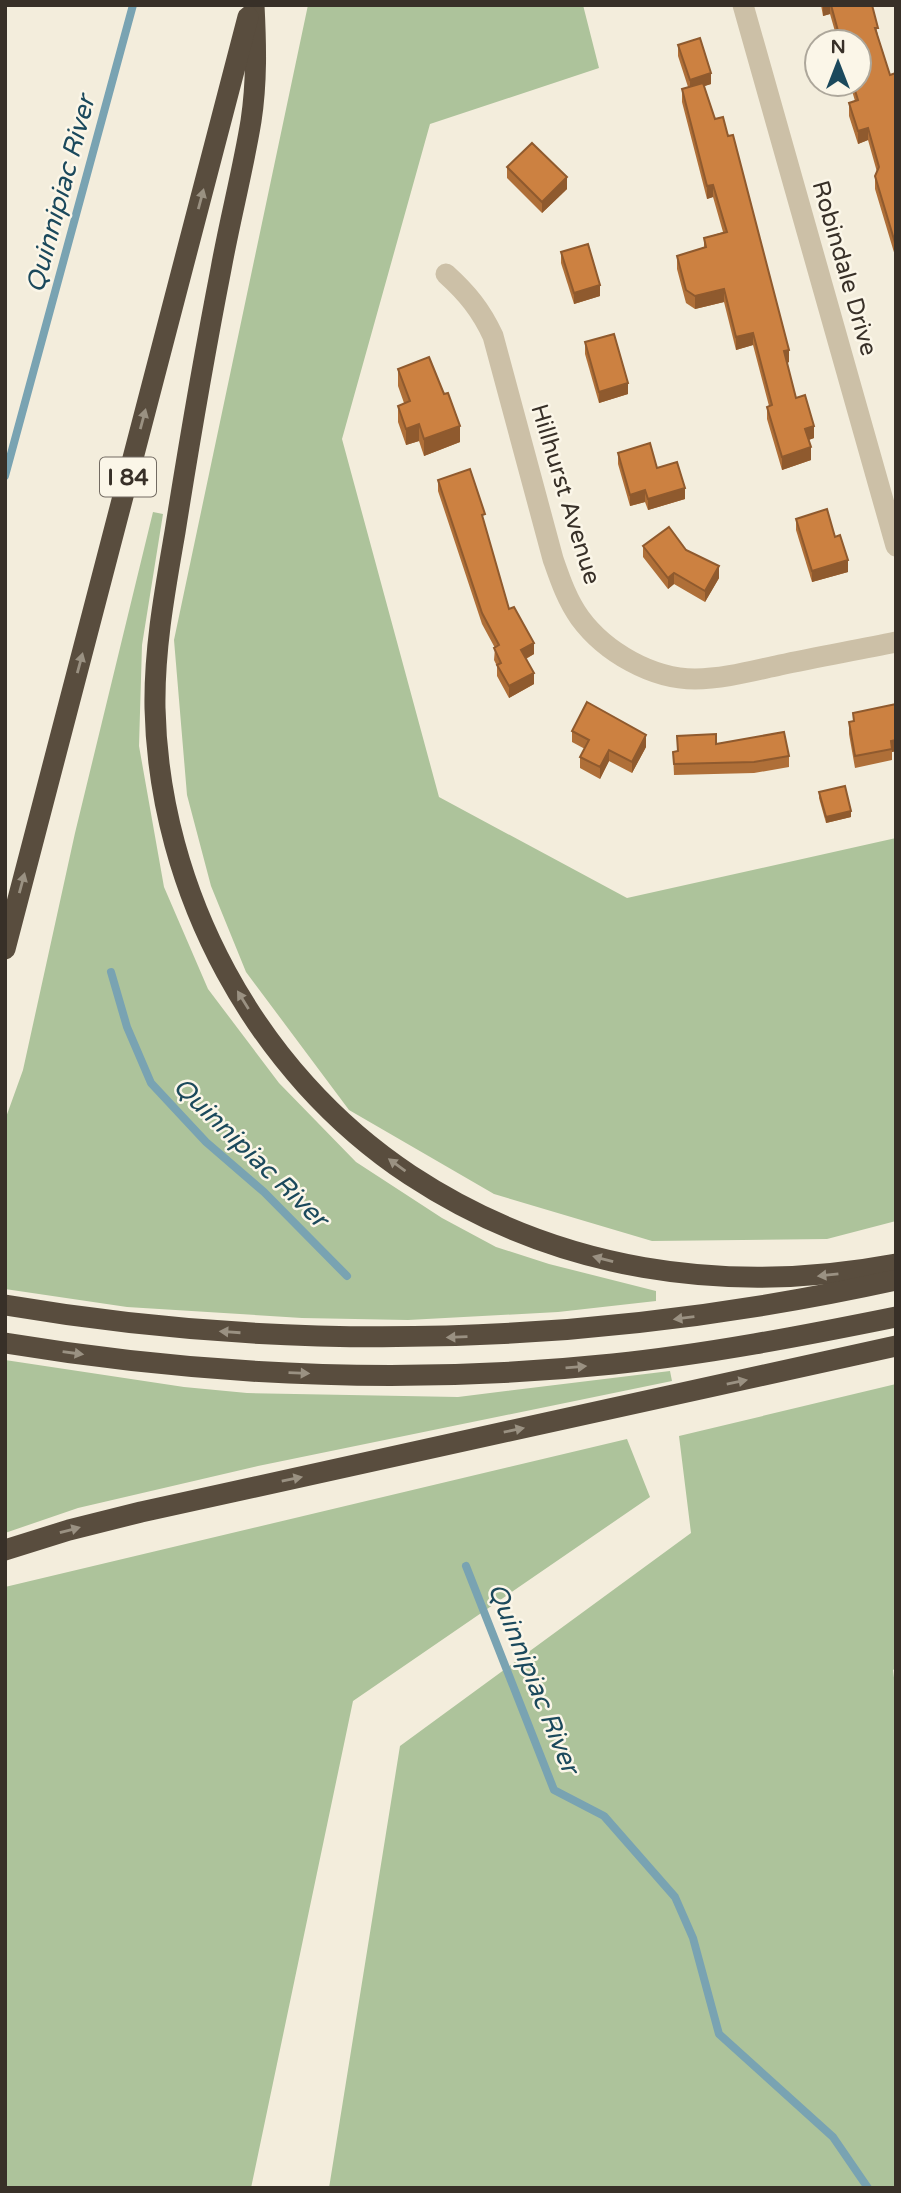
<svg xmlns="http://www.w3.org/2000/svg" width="901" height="2193" viewBox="0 0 901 2193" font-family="'Varela Round',sans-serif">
<rect width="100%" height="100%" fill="#f3eddc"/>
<g fill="#adc39b">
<polygon points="308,5 583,5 599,68 430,124 342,439 439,797 627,898 896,838 896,1221 827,1239 652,1241 494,1194 349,1110 246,972 211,886 187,795 174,640"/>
<polygon points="153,512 163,514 142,645 139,746 164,887 208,989 279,1083 356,1162 442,1218 496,1247 549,1264 656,1291 656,1301 558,1312 408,1320 302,1318 127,1307 5,1289 5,1120 23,1070 75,833"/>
<polygon points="5,1360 184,1387 247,1393 458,1397 670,1371 672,1381 258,1466 78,1508 5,1533"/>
<polygon points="896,1384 896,1668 893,1670 896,1693 896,2188 329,2188 400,1746 691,1533 679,1436"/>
<polygon points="627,1439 650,1497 353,1701 251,2188 5,2188 5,1587"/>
</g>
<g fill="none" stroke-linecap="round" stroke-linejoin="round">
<g stroke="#79a3b2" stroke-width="8">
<polyline points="5,476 133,5"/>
<polyline points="111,972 127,1027 151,1083 206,1142 264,1192 347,1276"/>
<polyline points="466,1566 554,1790 604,1816 675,1897 693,1938 719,2034 833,2137 868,2188"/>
</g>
<g stroke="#ccc0a7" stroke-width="21">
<polyline points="743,5 896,546"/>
<path d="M 446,274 C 467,293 481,310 493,336 L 553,559 C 560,579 567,600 580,618 C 605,652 652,679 695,679 C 723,679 752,671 780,665 C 818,657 857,650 896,642"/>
</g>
<g stroke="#594d3e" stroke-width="21">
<path d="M 254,5 C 256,44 257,82 251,121 C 243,170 230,219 221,269 C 204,356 189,444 175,532 C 165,590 154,649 155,708 C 159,892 256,1073 410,1175 C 556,1271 725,1296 896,1264"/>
<polyline points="5,949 248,17"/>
<path d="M 5,1305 C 305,1356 599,1345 896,1280"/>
<path d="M 5,1343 C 205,1376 411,1385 613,1364 C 708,1354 802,1336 896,1317"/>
<polyline points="5,1550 69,1530 141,1512 896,1346"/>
</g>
</g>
<g fill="#af6f38">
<polygon points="821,5 872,5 878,36 890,75 896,73 896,259 875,189 875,176 877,172 868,140 858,144 849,116 849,103 855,101 850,84 859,84 859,42 838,42 830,14 823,16"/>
<polygon points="678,45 711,84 704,86 789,362 787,363 796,398 814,438 809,440 811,460 782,470 767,419 767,407 769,406 753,345 736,350 724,302 695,309 686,303 677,269 677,256 704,248 704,238 723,232 713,197 707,199 682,102 682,89 688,87 678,56"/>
<polygon points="507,167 567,189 542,213 507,178"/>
<polygon points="561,252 600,296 574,304 561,263"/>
<polygon points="585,342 628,394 599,403 585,354"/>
<polygon points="398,369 460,442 424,456 419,441 406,445 398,422 398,406 404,403 398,386"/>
<polygon points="618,453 657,468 685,499 648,510 645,502 630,506 618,464"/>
<polygon points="438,480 485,525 509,609 534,654 526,659 534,684 509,698 497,676 497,666 494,660 495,648 482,624 438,491"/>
<polygon points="796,519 835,537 848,572 812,582 796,530"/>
<polygon points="643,546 686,550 719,578 705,602 674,584 668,589 643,557"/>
<polygon points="896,704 896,751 892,752 892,760 855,768 849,734 849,722 853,722 853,713"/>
<polygon points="572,731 646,747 632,773 609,761 600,779 580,768 580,757 585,749 572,742"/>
<polygon points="716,744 789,756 789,767 754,773 674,775 673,752"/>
<polygon points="819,792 851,817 826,823 819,798"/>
</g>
<g fill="#8f5a2e">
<polygon points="823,5 830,5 830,14 823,16"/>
<polygon points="711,73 711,84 690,91 690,80"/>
<polygon points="868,128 868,140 858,144 858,131"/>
<polygon points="567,177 567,189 542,213 542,202"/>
<polygon points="713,185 713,197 707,199 707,186"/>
<polygon points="600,285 600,296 574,304 574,293"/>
<polygon points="724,289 724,302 695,309 695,296"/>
<polygon points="753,333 753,345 736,350 736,337"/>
<polygon points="789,350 789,362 784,364 784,351"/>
<polygon points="628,383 628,394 599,403 599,392"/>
<polygon points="419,424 419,441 406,445 406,429"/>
<polygon points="460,426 460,442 424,456 424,439"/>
<polygon points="814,426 814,438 805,441 805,429"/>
<polygon points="811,447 811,460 782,470 782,457"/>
<polygon points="685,488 685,499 648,510 648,499"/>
<polygon points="645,490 645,502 630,506 630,495"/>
<polygon points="848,560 848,572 812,582 812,571"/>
<polygon points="719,566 719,578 705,602 705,591"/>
<polygon points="674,573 674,584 668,589 668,578"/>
<polygon points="534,643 534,654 521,661 521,650"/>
<polygon points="534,673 534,684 509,698 509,686"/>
<polygon points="646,735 646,747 632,773 632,762"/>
<polygon points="896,740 896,751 892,752 891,741"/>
<polygon points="609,750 609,761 600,779 600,767"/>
<polygon points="851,811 851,817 826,823 826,817"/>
</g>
<g fill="#cc8141" stroke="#8f5a2e" stroke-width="2">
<polygon points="831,5 872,5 878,28 875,28 890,75 896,73 896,246 875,176 879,167 868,128 858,131 849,103 858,100 853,84 859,84 859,42 841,42"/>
<polygon points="700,38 711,73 690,80 678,45"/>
<polygon points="703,83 715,119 723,117 728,136 733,135 789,350 784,351 796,398 805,395 814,426 805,429 811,447 782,457 767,407 772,405 753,333 736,337 724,289 695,296 686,290 677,256 706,247 704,238 727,232 713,185 707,186 682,89"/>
<polygon points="532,143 567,177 542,202 507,167"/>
<polygon points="588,244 600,285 574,293 561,252"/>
<polygon points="614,334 628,383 599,392 585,342"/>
<polygon points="429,357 444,394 448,393 460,426 424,439 419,424 406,429 398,406 410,401 398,369"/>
<polygon points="650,443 657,468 677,462 685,488 648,499 645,490 630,495 618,453"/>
<polygon points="470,469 485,514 482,515 509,609 514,607 534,643 521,650 534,673 509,686 497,665 501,663 494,648 499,645 482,613 438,480"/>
<polygon points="827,509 835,537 840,535 848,560 812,571 796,519"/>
<polygon points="669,527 686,550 719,566 705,591 674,573 668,578 643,546"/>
<polygon points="587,702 646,735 632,762 609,750 600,767 580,757 589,740 572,731"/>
<polygon points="896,704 896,740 891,741 892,749 855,756 849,722 854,721 853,713"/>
<polygon points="784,732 789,756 754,762 674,764 673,752 678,751 677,736 716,734 716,744"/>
<polygon points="845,786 851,811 826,817 819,792"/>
</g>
<defs><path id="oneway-solid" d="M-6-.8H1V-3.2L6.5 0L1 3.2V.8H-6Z" transform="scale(1.75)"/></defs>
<g fill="#9a9182">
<use href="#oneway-solid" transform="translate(201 199) rotate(-75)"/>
<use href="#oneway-solid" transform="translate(143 419) rotate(-75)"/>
<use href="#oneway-solid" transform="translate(80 663) rotate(-75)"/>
<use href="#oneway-solid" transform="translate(22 883) rotate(-75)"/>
<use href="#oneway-solid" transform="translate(243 1000) rotate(-122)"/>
<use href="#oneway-solid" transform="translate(397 1165) rotate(-144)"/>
<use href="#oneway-solid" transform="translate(603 1259) rotate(-165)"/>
<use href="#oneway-solid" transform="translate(828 1275) rotate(174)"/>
<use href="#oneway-solid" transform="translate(684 1318) rotate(173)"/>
<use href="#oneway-solid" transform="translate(230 1332) rotate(-176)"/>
<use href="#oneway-solid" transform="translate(457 1337) rotate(178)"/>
<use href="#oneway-solid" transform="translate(73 1353) rotate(8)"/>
<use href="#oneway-solid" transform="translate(576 1367) rotate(-5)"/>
<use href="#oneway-solid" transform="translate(299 1373) rotate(2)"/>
<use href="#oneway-solid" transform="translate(737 1382) rotate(-12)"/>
<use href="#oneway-solid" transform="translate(514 1430) rotate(-12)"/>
<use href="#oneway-solid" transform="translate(292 1479) rotate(-12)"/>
<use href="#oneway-solid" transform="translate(70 1530) rotate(-15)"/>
</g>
<g text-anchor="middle" stroke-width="5" stroke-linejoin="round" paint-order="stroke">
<rect fill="#fbf6e8" stroke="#726b62" stroke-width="2" x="100" y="457.5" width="56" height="39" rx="5"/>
<g font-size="23" font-weight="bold" fill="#383028">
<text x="128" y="485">I 84</text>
</g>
<g font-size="24" fill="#383028" stroke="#fbf6e8">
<text transform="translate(845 268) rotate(74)" y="8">Robindale Drive</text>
<text transform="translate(566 494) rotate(73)" y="8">Hillhurst Avenue</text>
</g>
<g font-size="26" font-style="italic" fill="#1b495c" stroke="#fbf6e8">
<text transform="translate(60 194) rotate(-75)" y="9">Quinnipiac River</text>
<text transform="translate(251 1152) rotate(44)" y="9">Quinnipiac River</text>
<text transform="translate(534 1678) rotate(68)" y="9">Quinnipiac River</text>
</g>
</g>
<rect width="901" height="2193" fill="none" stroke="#383028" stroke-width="14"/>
<g transform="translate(838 63)"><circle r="33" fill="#fbf6e8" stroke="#ada79b" stroke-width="2"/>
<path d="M0-5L12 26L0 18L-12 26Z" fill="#1b495c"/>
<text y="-10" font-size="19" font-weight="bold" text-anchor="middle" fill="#383028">N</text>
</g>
</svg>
